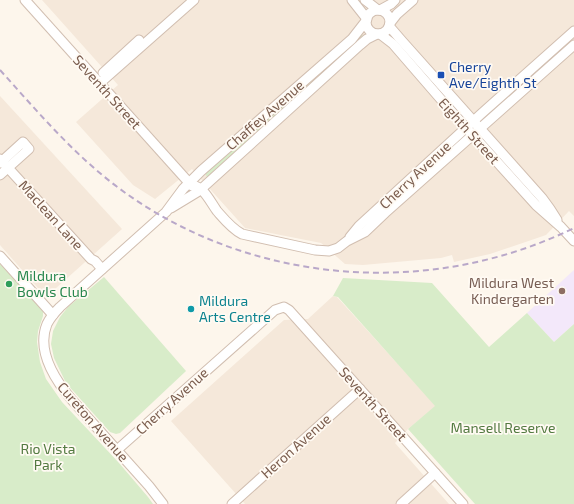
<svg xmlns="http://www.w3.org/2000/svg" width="574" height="504" viewBox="0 0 574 504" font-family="'Exo 2',sans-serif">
<rect width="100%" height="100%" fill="#fdf6ec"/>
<g fill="#f5e8da">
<polygon points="42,0 574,0 574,216 569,211 546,235 490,254 454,262 452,255 441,258 363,265 345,264 321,243 245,228 192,169 155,199 133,185 76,122 118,85"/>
<polygon points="0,96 122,229 46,297 0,245"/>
<polygon points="333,296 337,297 436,406 408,429 395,443 449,504 245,504 171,421 284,320 308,319"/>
</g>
<polygon fill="#f3e8fa" points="574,270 574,324 554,342 527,313"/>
<g fill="#d8ecc9">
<polygon points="360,34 362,34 363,37 320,76 317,74"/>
<polygon points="311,79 314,82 258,132 255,129"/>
<polygon points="249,135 252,138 209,177 207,177 205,173"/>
<polygon points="0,264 43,310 43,316 38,331 37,342 40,362 46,379 62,402 119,463 148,497 153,504 0,504"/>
<polygon points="104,277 186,371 120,433 116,434 110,432 66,383 54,358 51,344 53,331 60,317 68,307"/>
<polygon points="343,278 432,283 489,347 527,313 554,342 574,324 574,504 475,504 408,429 435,406 338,297 333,296"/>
</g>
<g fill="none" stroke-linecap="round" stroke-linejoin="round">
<defs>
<g id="minor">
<polyline points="25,0 192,186"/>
<polyline points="352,0 367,19"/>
<polyline points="365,0 378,10"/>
<polyline points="380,10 391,4 395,0"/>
<circle cx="378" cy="22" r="12"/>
<polyline points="390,23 397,14 413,0"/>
<polyline points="389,26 402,41 542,198 550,209 557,220"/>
<polyline points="380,34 393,44 451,111 536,205 561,227 574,241"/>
<polyline points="103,73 139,40"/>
<polyline points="100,83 194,0"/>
<polyline points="0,159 91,259 95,261 102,269"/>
<polyline points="0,163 23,142 29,149 0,175"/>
<path d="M 189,183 C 193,185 199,187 202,190 C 208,196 212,204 217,211 C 224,219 232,229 242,234 L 315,250 L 329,251 L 338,248 L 347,241 L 365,232 L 385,213 L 574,45"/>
<polyline points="171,208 199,191 360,45 367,39 377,34"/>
<polyline points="350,237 359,226 481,114 574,31"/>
<polyline points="0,256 53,315"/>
<polyline points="117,450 266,318 275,310 284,307 289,310 298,320 463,504"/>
<path d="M 163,504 L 149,486 L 72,400 C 55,380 36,351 47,324 C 50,318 55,312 60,307 L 166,212 L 183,189 L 201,171 L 352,39 L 366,21"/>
<polyline points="232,504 360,389"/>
<polyline points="401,504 435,473"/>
</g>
</defs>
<use href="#minor" stroke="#d1beb0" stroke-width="11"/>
<use href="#minor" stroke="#fff" stroke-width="9"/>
<path stroke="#b9a8c9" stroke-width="2" stroke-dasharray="6 4" stroke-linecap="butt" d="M 0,70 C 38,112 74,155 120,189 C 250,285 429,299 574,228"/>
</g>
<rect fill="#1a4fb4" stroke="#fffaf3" stroke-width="1.5" x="437" y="71" width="8" height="8" rx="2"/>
<circle fill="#2e9e5b" stroke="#fffaf3" stroke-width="1.5" cx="9" cy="284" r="4"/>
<circle fill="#8d6e63" stroke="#fffaf3" stroke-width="1.5" cx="562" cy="291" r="4"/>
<circle fill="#0f9aa8" stroke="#fffaf3" stroke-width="1.5" cx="191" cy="309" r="4"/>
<g text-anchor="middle" stroke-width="3.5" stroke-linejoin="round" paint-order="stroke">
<g font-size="14" fill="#164399" stroke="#fffaf3" text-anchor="start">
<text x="449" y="72">Cherry<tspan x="449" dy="16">Ave/Eighth St</tspan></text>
</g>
<g font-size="14" fill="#7a5c4d" stroke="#fffaf3">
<text transform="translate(107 92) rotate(48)" y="5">Seventh Street</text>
<text transform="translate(265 115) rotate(-41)" y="5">Chaffey Avenue</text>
<text transform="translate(469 131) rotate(48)" y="5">Eighth Street</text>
<text transform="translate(415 175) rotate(-43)" y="5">Cherry Avenue</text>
<text transform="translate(51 215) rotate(48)" y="5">Maclean Lane</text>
<text transform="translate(172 401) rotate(-42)" y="5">Cherry Avenue</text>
<text transform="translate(373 404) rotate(48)" y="5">Seventh Street</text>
<text transform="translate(93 422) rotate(49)" y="5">Cureton Avenue</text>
<text transform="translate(296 446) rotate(-42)" y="5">Heron Avenue</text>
</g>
<g font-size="14" fill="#27864d" stroke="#fffaf3" text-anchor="start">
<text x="17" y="281">Mildura<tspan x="17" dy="16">Bowls Club</tspan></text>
</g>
<g font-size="14" fill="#785e54" stroke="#fffaf3" text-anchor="end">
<text x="554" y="288">Mildura West<tspan x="554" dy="16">Kindergarten</tspan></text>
</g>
<g font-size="14" fill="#0d838f" stroke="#fffaf3" text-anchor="start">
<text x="199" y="306">Mildura<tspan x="199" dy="16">Arts Centre</tspan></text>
</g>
<g font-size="14" fill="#537a41" stroke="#fffaf3">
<text x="503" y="433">Mansell Reserve</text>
<text x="48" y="454">Rio Vista<tspan x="48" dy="16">Park</tspan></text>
</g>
</g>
</svg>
